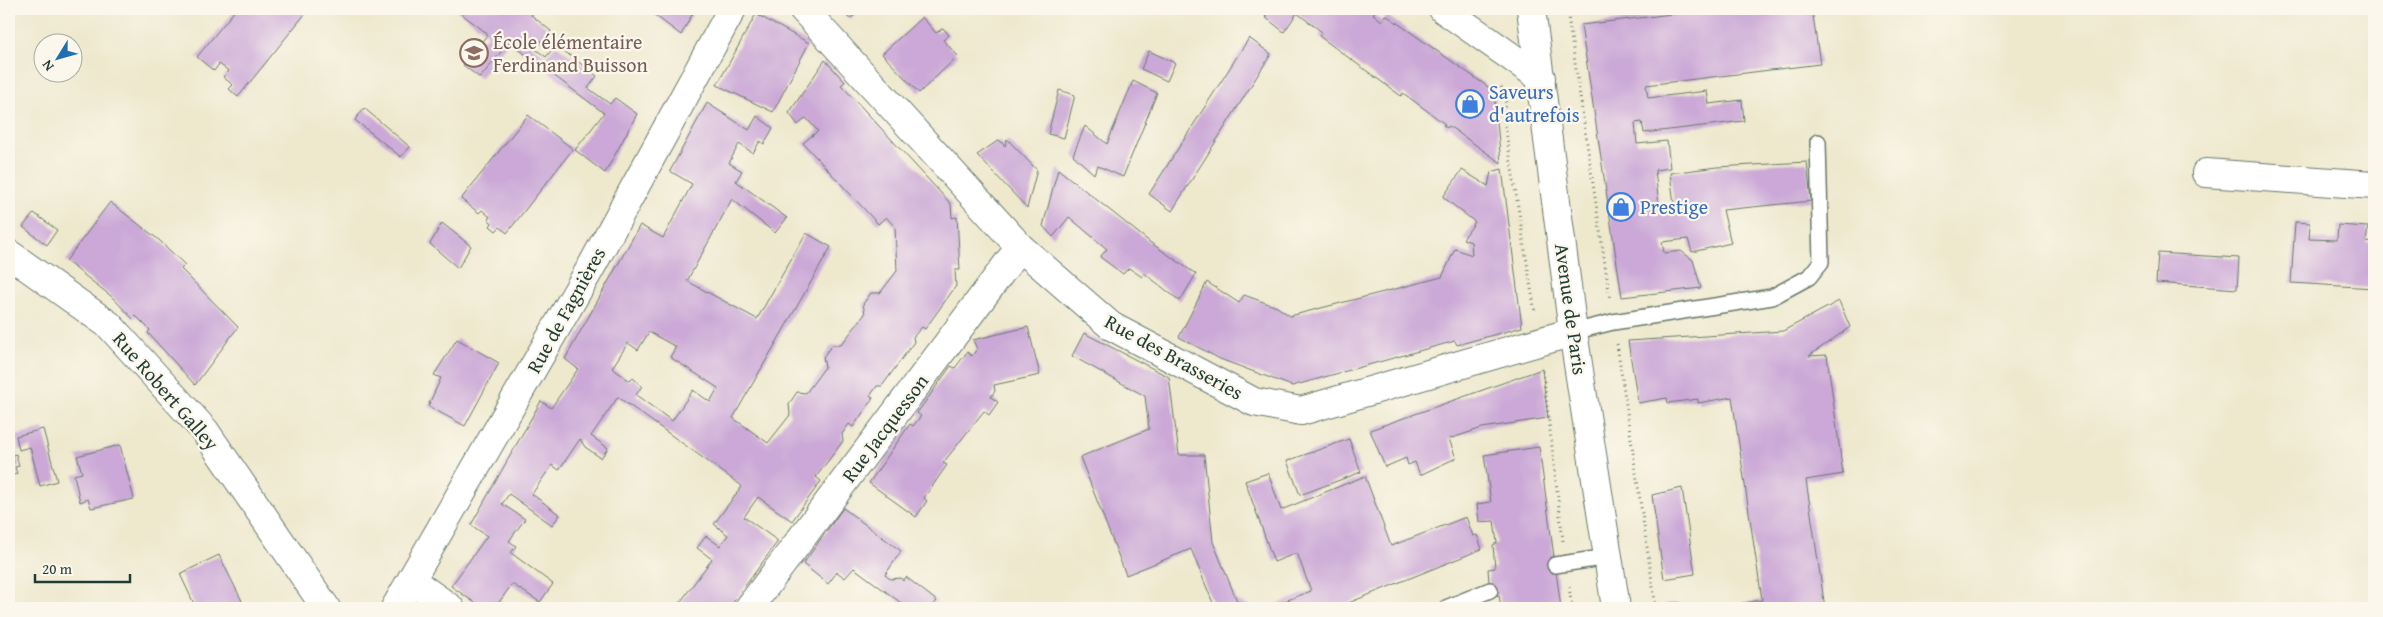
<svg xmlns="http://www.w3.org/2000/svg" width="2383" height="617" viewBox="0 0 2383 617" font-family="'Gentium Book Plus',serif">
<rect width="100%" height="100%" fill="#fbf7ec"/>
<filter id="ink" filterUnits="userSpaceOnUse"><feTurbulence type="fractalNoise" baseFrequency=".02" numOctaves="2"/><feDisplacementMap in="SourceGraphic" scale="10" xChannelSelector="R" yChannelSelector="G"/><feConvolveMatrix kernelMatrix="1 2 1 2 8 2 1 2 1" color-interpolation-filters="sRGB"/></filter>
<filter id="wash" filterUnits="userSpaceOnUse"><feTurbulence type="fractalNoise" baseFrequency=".0096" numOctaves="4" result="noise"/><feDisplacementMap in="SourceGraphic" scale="20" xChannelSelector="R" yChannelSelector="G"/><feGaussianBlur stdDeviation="1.12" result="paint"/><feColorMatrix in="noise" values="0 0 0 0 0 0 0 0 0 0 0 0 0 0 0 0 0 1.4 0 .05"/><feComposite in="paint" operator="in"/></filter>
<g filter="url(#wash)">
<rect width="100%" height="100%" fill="#eee8cd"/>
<g id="blocks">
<g fill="#cba8d7" fill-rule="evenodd">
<polygon points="236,9 309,9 238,97 229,89 233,85 223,77 229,71 219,64 214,71 197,57"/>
<polygon points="455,9 536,9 531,15 551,31 542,42 536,38 530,45 546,57 556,45 597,76 588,88 610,104 615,98 637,114 605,173 575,150 604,113 509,42 480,78 463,65 488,34"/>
<polygon points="647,9 695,9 681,35"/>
<polygon points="839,9 861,9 850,19"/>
<polygon points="1271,9 1377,9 1373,14 1382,21 1386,15 1494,91 1501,163 1449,126 1447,128 1443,125 1445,124 1403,93 1401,96 1319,36 1322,32 1297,13 1284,32 1265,17"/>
<polygon points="1713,9 1812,9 1820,64 1646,85 1648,98 1707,91 1709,104 1742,100 1744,121 1644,133 1642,122 1635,123 1637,144 1667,141 1670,168 1655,170 1659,206 1674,204 1670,173 1717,167 1807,162 1811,201 1723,210 1731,243 1692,252 1688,239 1662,242 1664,253 1681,251 1693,260 1701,288 1622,297 1581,25"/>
<polygon points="756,14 809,43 773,112 717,85"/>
<polygon points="922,17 936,33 943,28 949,35 943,40 958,56 919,93 882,54"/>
<polygon points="1249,38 1271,54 1172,211 1149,194"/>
<polygon points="1149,51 1175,63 1167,81 1141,69"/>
<path d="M 825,60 L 845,82 L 841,85 L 843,87 L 951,204 L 952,218 L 957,217 L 960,270 L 955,270 L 956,286 L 925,329 L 922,327 L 913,337 L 914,342 L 882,386 L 877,386 L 870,396 L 873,398 L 853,427 L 849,424 L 842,434 L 843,441 L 816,477 L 821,481 L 792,521 L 758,497 L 744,517 L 778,541 L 729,608 L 676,608 L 712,559 L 697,548 L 706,536 L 720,546 L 728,535 L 714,524 L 742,486 L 618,397 L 591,436 L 608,448 L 601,458 L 585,447 L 580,439 L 559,470 L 552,465 L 532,494 L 560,515 L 552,525 L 509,494 L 502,504 L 525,519 L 509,541 L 516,546 L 511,553 L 553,584 L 540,602 L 512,584 L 495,608 L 482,608 L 451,586 L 487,536 L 471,525 L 541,401 L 551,408 L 578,369 L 565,359 L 640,225 L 663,238 L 692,184 L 670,171 L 707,103 L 749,130 L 757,116 L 773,128 L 764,144 L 760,141 L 753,153 L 739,144 L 729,163 L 742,171 L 736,181 L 787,218 L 775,233 L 732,199 L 687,281 L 757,319 L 806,233 L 831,247 L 733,418 L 768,443 L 790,415 L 789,404 L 797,392 L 806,393 L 825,367 L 823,357 L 832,345 L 841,345 L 865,314 L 863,304 L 871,293 L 880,293 L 897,271 L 895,227 L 886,217 L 878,224 L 803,143 L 818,131 L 806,118 L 798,125 L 789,113 ZM 649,332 L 676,347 L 670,357 L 718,388 L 710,402 L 693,390 L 672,421 L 636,395 L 642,386 L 633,378 L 630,381 L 612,368 L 628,343 L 638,350 Z"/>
<polygon points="1133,81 1157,93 1123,177 1098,166 1094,174 1073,155 1085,126 1107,144"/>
<polygon points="1059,90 1075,95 1064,138 1048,134"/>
<polygon points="364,108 410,147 401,157 355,120"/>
<polygon points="528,115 573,149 507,233 500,227 496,231 490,226 492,223 488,219 490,217 482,210 479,213 461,199"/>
<polygon points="1007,139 1037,170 1027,208 977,155 999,140 1005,146"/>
<polygon points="1058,169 1151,243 1196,274 1180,301 1144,273 1142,277 1129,268 1123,274 1100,257 1107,249 1069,217 1053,237 1043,226"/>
<polygon points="1502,169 1522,327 1457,345 1455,341 1292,386 1220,359 1179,337 1207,282 1239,303 1244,295 1277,307 1290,316 1442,277 1455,249 1472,255 1471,242 1463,239 1475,222 1443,197 1462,170 1488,186 1491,172"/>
<polygon points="110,202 159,240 185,265 181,269 238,327 195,385 148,333 150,330 136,316 133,319 111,296 66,261"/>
<polygon points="34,213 57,230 47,245 23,227"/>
<polygon points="2295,222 2310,223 2309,239 2337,240 2338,225 2368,227 2366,242 2374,243 2374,288 2291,283"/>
<polygon points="442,223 471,246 458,268 430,244"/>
<polygon points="2158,253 2239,258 2237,289 2156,283"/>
<polygon points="1839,301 1850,327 1809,356 1827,355 1843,474 1806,480 1825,608 1712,608 1762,600 1732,397 1698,403 1698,399 1668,403 1667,398 1638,403 1628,341 1783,331"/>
<polygon points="1028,327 1040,375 994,385 995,391 991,397 998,402 989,415 984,411 943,463 947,465 924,498 927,501 916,517 869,483 910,424 913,426 921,416 917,413 951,366 955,368 967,352 972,356 977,349 973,340"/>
<polygon points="1084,333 1169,377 1179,455 1204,455 1213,542 1237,601 1255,608 1215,608 1191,549 1126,575 1080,457 1149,429 1145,396 1072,356"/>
<polygon points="457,339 499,363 465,426 428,406 441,378 434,375"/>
<polygon points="1542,369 1548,418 1482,428 1449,439 1456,458 1420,475 1415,462 1408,465 1406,458 1385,467 1370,430"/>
<polygon points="43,429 57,481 40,486 30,447 19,450 16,436"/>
<polygon points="1349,439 1361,472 1300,495 1287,461"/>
<polygon points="120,445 134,499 91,508 88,499 80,502 74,475 82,473 77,456"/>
<polygon points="1539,447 1561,608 1501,608 1499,595 1490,596 1488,569 1495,568 1493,545 1497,543 1494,521 1479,522 1477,504 1491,502 1484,455"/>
<polygon points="16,454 19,466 15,467 17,474 9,476 9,456"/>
<polygon points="1268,473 1281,510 1365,476 1391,546 1466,517 1473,536 1477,535 1482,549 1336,608 1267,608 1311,591 1297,553 1274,562 1245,481"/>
<polygon points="1682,488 1695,574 1664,579 1652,495"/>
<polygon points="843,508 901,551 885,575 890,579 901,578 903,581 906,577 937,601 931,608 908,608 854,568 845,578 837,572 828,584 803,564"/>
<polygon points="219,555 241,599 244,608 196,608 180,574"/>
<polygon points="1668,603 1680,603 1688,608 1668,608"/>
</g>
</g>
</g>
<g filter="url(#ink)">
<use href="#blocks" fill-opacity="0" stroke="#67796a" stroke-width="1"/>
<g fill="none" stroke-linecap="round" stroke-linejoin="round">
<defs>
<g id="lane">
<polyline points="1573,332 1613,322 1772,297 1809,277 1821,262 1818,142"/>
<polyline points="1555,565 1608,557"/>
<polyline points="1446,608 1490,590"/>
</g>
<g id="street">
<polyline points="803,9 1020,247 1111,326 1254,402 1301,411 1573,332"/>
<polyline points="2206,173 2374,185"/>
<polyline points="9,254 109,325 205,431 326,608"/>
<polyline points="412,581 450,608"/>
<polyline points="395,608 590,269 732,9"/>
<polyline points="749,608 1020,247"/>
</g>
<g id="secondary">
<polyline points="1443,9 1541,78"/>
<polyline points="1531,9 1573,332 1616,608"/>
</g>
</defs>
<use href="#lane" stroke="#67796a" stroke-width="18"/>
<use href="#street" stroke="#67796a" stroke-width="30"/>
<use href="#secondary" stroke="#67796a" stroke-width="30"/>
<g stroke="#67796a" stroke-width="3" stroke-dasharray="1 4" stroke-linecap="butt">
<polyline points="1567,9 1610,298"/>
<polyline points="1501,87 1506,103 1504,119 1535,313"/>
<polyline points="1617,344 1656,608"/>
<polyline points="1543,371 1563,541"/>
<polyline points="1569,587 1572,608"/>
</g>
<use href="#lane" stroke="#fff" stroke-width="15"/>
<use href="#street" stroke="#fff" stroke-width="28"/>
<use href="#secondary" stroke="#fff" stroke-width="28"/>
</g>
</g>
<defs>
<symbol id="school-ring" viewBox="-11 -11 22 22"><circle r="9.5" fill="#fbf7ec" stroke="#8d6e63" stroke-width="1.5"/><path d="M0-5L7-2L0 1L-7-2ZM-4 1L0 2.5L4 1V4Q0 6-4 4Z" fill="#8d6e63"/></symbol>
<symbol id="shop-ring" viewBox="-11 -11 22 22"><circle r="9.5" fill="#fbf7ec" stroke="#3f7fe0" stroke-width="1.5"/><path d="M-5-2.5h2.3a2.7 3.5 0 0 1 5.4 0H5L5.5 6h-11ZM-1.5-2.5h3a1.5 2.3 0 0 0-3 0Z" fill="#3f7fe0"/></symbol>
</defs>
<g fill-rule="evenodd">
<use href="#school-ring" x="458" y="37" width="32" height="32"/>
<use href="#shop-ring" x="1454" y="88" width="32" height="32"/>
<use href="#shop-ring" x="1605" y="191" width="32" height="32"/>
</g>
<g text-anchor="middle" stroke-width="4.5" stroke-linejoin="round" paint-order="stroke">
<g font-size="20" fill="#785e54" stroke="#fbf7ec" text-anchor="start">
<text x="493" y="49">École élémentaire<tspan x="493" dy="23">Ferdinand Buisson</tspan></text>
</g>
<g font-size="20" fill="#366cbe" stroke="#fbf7ec" text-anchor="start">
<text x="1489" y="99">Saveurs<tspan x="1489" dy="23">d'autrefois</tspan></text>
<text x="1640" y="214">Prestige</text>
</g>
<g font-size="20" fill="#1f3d34" stroke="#fbf7ec">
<text transform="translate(1571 309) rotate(82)" y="7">Avenue de Paris</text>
<text transform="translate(566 310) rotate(-61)" y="7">Rue de Fagnières</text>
<text transform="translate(1174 357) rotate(29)" y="7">Rue des Brasseries</text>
<text transform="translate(166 391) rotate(49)" y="7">Rue Robert Galley</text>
<text transform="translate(885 428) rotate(-53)" y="7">Rue Jacquesson</text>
</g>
</g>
<rect width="2383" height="617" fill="none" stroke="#fbf7ec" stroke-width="30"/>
<g transform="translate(58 58) rotate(233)"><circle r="24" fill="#fbf7ec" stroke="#a3ada2"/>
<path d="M0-4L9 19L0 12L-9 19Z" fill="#1f6fb2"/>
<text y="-8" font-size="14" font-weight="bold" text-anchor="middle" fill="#1f3d34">N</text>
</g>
<path d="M35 574v8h95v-8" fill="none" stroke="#1f3d34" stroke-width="2.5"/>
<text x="42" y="574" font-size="15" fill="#1f3d34" stroke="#fbf7ec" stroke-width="4" paint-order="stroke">20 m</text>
</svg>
